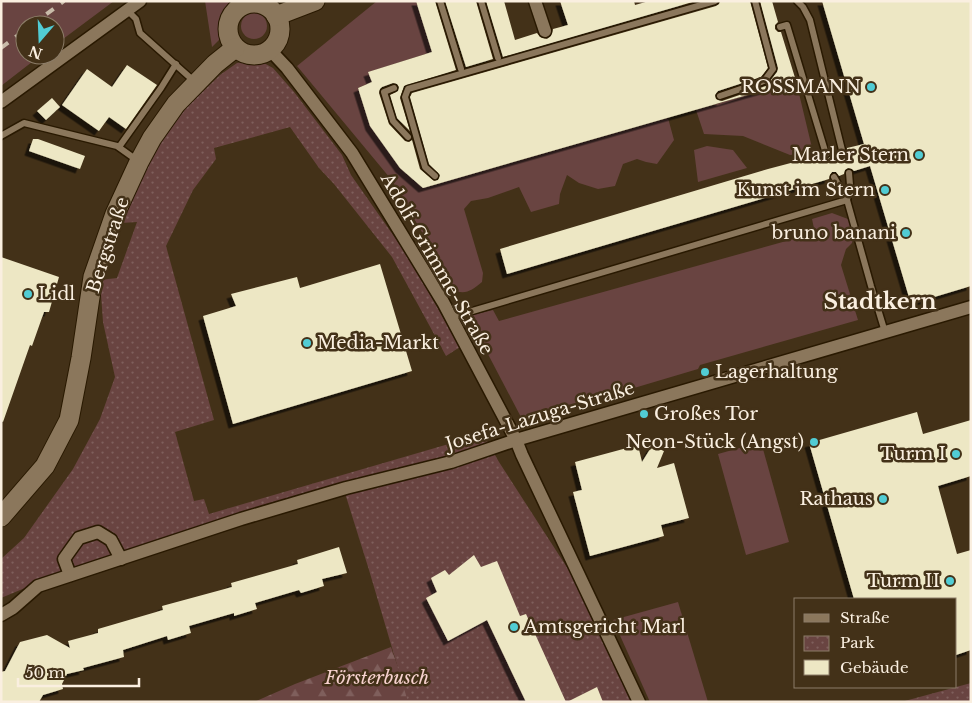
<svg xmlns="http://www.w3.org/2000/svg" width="972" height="703" viewBox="0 0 972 703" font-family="'Libre Baskerville',serif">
<defs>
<pattern id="forest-firs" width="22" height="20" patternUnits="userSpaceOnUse" patternTransform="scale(1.25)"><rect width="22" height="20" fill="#694441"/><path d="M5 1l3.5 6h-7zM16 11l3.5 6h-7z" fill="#7f5f5c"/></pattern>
<pattern id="park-dots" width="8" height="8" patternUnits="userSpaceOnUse" patternTransform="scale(1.25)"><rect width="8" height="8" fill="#694441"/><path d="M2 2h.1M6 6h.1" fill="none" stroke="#7f5f5c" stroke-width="1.8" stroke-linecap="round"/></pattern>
<filter id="shadow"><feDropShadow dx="-4.5" dy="4.5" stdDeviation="0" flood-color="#0009"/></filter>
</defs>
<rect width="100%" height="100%" fill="#433118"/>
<g fill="#694441">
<polygon points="1,1 114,1 55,45 55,25 25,25 25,55 41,55 1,86"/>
<path d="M 205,1 L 229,1 L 230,5 C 222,18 220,25 219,40 L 212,47 Z"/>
<path d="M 377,1 L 416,1 L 432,52 L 369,72 L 372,82 L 358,88 L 370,126 L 400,168 L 423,188 L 668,118 L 674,140 L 657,164 L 646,162 L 637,159 L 623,164 L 615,186 L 598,189 L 579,183 L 567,175 L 560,194 L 559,204 L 531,212 L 519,187 L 488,198 L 471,201 L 464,209 L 483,273 L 482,282 C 471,291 466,295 452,290 L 442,266 L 390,178 L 297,66 Z"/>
<circle cx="254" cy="26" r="13"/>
<polygon points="796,81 813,152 790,155 743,136 704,134 696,110"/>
<polygon points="707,146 733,150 747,168 698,182 694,150"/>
<polygon points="832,213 848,219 855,232 852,243 846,249 841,265 858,320 700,365 698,369 523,421 468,316 493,310 499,321 815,233 812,219"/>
<polygon points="761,442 789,542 746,555 718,454"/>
<polygon points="678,602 708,702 650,702 613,620"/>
</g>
<polygon fill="url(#forest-firs)" points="391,647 410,702 254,702 295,684"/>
<g fill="url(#park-dots)">
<polygon points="249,61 262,62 273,68 294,92 342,155 351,175 407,255 460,347 446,356 392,257 334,184 319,168 290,127 214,148 216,159 193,190 166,246 214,420 175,432 194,501 204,499 209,514 483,434 499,462 597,614 639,702 408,702 369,570 344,490 37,583 1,598 1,559 24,538 73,469 100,419 115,377 103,322 100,280 117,278 137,222 121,223 153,155 161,141 187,107 220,75 237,63"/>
<polygon points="971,683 971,702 901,702"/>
</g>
<g fill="#ede7c4" filter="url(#shadow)">
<polygon points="416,1 435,1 456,70 404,86 400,98 410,131 397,118 390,95 398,91 399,87 397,84 393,83 382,87 380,89 379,93 389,124 405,141 409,142 412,140 420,169 434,181 438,180 440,175 429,164 410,97 412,93 716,6 719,4 720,1 750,1 768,68 761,77 718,91 715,95 716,99 722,101 766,86 777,72 778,68 760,1 772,1 778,22 775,25 775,29 778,32 781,32 796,81 423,188 400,168 370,126 358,88 372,82 368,72 432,52"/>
<polygon points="445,1 476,1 493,59 466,67"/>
<polygon points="486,1 504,1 515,40 537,33 540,37 547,39 551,36 553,29 568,25 560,1 634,1 635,5 649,1 696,1 503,57"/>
<polygon points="822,1 971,1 971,286 911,304 870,166 854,171 852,169 848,168 845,170 844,174 839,176 836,172 832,172 830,175 829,179 507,274 500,249 768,169 821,155 823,158 827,159 830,157 831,153 837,151 840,155 844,155 847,152 847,148 864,144"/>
<polygon points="127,65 157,85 126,129 109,117 99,131 62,105 87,69 112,87"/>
<polygon points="52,98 60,107 46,120 37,111"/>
<polygon points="33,139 38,139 85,156 80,169 29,151"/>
<polygon points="1,257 59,277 49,312 44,312 32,346 30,345 3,422 1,421"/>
<polygon points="380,264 412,371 233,424 203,316 236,306 231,294 297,277 300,288"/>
<polygon points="917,412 923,434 971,420 971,476 938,486 957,554 971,550 971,650 956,655 956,599 854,599 809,443"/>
<polygon points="638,445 642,462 652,446 664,451 657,468 674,463 689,518 661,525 664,536 590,556 573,492 582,490 575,462"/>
<polygon points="339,547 347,573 322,579 324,586 301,593 299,590 255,603 257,609 234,616 234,613 189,626 191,633 168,640 167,636 123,650 124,657 83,668 84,670 67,674 62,684 63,689 43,695 39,702 1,702 1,672 5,671 20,642 47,635 70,648 68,641 98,633 98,629 163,610 162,606 232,587 231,583 298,564 297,560"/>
<polygon points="474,555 481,567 497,561 520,616 526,614 566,702 526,702 487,620 448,641 426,598 437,592 431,578 445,570 449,575"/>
<polygon points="597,687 603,702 567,702"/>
</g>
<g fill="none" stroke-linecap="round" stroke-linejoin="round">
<defs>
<g id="lane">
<polyline points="242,1 243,5"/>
<polyline points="440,1 461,69"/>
<polyline points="481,1 498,58"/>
<polyline points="797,1 803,7 810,20 842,150"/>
<polyline points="127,10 136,19 140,33 195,82"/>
<polyline points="780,27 787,25 826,154"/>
<polyline points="394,88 384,92 393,121 408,137"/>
<polyline points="720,96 764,81 773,69 755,1"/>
<polyline points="1,136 24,123 117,146 138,161"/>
<polyline points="119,147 161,88 176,64"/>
<polyline points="435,176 425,167 405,97 408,89 715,1"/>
<polyline points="834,177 847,200 871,286 885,332"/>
<polyline points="847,200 850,185 849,173"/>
<polyline points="452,317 847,200"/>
</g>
<g id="street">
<polyline points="535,1 545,31"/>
<polyline points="270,50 287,68 352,153 443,302 516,440 522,455 639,702"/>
<polyline points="1,102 140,1"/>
<polyline points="70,575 64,559 79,538 98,532 111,540 121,559"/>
<polyline points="1,615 13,608 38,586 241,519 346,488 451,462 516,440 971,307"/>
</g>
<g id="secondary">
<circle cx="254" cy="29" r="26"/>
<polyline points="276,16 315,1"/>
<polyline points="1,517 45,466 69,420 81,358 93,277 115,214 139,162 152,138 176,104 215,64 235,48"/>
</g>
</defs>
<use href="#lane" stroke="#291901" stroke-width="9"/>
<use href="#street" stroke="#291901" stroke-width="15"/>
<use href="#secondary" stroke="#291901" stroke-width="21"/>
<use href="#lane" stroke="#8b775c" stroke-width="6"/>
<use href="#street" stroke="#8b775c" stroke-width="12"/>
<use href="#secondary" stroke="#8b775c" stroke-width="19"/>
<g stroke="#c8bba9" stroke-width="4" stroke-dasharray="9 9" stroke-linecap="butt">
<polyline points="32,25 64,1"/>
<polyline points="1,48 25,30"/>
</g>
</g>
<g fill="#51ccd4" stroke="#433118" stroke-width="2">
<circle cx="871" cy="87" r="5"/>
<circle cx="919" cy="155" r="5"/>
<circle cx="885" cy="190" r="5"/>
<circle cx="906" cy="233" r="5"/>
<circle cx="28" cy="294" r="5"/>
<circle cx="307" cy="343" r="5"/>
<circle cx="705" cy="372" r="5"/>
<circle cx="644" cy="414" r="5"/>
<circle cx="814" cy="442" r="5"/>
<circle cx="956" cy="454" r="5"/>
<circle cx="883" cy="499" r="5"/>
<circle cx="950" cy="581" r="5"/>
<circle cx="514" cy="627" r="5"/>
</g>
<g text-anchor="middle" stroke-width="5" stroke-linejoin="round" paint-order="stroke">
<g font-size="18" fill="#faefe0" stroke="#433118" text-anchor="end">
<text x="861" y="93">ROSSMANN</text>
<text x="909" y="161">Marler Stern</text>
<text x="875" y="196">Kunst im Stern</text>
<text x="896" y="239">bruno banani</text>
<text x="38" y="300" text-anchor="start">Lidl</text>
<text x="317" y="349" text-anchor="start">Media-Markt</text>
<text x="715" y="378" text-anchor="start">Lagerhaltung</text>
<text x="654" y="420" text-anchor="start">Großes Tor</text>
<text x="804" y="448">Neon-Stück (Angst)</text>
<text x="946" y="460">Turm I</text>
<text x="873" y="505">Rathaus</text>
<text x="940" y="587">Turm II</text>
<text x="524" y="633" text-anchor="start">Amtsgericht Marl</text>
</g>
<g font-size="18" fill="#faefe0" stroke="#433118">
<text transform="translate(108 245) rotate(-72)" y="6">Bergstraße</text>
<text transform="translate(437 264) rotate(60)" y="6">Adolf-Grimme-Straße</text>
<text transform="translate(540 416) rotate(-17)" y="6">Josefa-Lazuga-Straße</text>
</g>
<g font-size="18" font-style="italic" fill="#f7d2cf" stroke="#433118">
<text x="377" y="684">Försterbusch</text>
</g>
<g font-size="22" font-weight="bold" fill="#faefe0" stroke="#433118">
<text x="880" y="309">Stadtkern</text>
</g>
</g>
<rect width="972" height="703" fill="none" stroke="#faefe0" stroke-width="5"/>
<rect x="794" y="598" width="162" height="90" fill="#433118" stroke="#8c7d68"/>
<rect x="804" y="614" width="25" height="8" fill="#8b775c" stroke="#8c7d68"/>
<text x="840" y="623" font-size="15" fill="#faefe0">Straße</text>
<rect x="804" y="636" width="25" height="15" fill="url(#park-dots)" stroke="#8c7d68"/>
<text x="840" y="648" font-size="15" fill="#faefe0">Park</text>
<rect x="804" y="660" width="25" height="15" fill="#ede7c4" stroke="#8c7d68"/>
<text x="840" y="673" font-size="15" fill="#faefe0">Gebäude</text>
<g transform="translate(40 40) rotate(199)"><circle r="24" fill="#433118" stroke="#8c7d68"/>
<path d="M0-4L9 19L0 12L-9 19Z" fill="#51ccd4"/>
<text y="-8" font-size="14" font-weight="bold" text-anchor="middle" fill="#faefe0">N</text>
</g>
<path d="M18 678v8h121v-8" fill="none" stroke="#faefe0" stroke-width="2.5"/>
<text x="25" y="678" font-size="15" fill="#faefe0" stroke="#433118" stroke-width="4" paint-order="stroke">50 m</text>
</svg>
